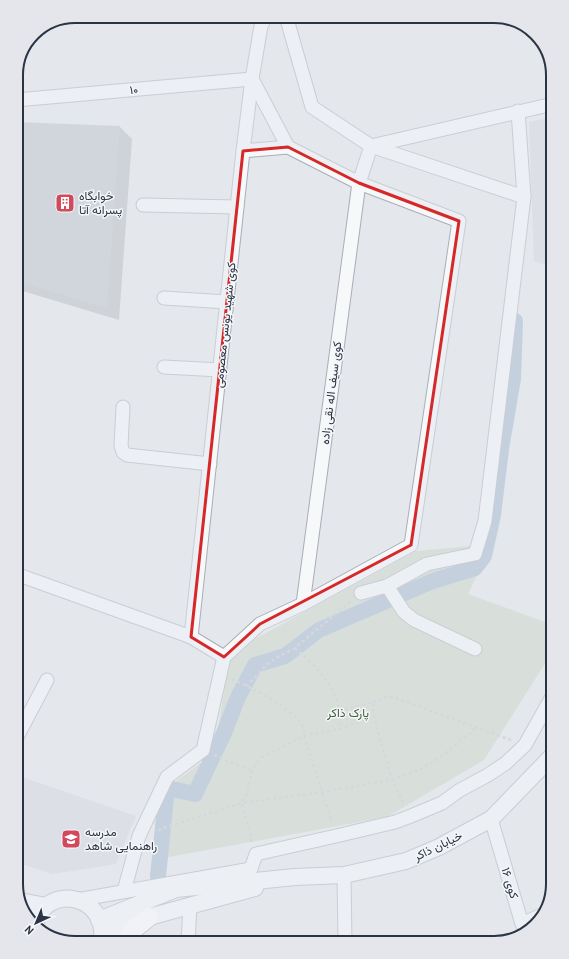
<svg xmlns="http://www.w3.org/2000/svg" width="569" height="959" viewBox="0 0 569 959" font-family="'PT Sans',Vazirmatn,sans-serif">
<rect width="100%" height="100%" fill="#e4e7ec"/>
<g fill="#d2d6de">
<polygon points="553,117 553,267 534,261 529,122"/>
<polygon points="16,775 136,816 116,864 52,874 16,862"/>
</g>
<polygon fill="#c9d6c5" points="492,544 468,594 553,625 553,651 484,760 387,817 153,860 156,822 171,785 206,759 216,743 228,664 234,654 244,645 416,551"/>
<polygon fill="#0003" points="16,123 120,127 132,139 119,320 16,289"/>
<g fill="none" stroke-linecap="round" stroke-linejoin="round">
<polyline stroke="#9fb4cc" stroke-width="16" points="158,876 167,788 195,794 224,733 238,697 255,665 285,656 319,630 433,581 475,568 484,556 493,515 501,449 513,379 515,321"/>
</g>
<polygon fill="#bbc0ca" points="16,122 120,126 107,308 16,281"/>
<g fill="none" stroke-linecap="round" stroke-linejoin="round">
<defs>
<g id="minor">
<polyline points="286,16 312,107 371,146 553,104"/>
<polyline points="16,100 252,79 288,147"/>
<polyline points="143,205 237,207"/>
<polyline points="164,298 227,302"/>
<polyline points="164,367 220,370"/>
<polyline points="123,407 121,446 123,452 127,455 210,464"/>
<polyline points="16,574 191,637 224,657"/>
<polyline points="387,586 404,612 414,620 475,649"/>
<polyline points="361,593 387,586 427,564 475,554 485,521 524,197 518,111"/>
<polyline points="303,604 359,183 371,146 524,197"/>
<polyline points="191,637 243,151 252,79 261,26 266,16"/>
<polyline points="16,739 47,680"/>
<polyline points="491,819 522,924 544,914"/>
<polyline points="344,875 345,943"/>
<polyline points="124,891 139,836 167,777 203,750 224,657 260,624 303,604 411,545 459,221 359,183 288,147 243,151"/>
<polyline points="77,900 251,869 256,854 336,836 395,822 411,816 442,803 460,790 488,775 506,763 525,745 553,695"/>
<polyline points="188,943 190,906"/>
</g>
<g id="tertiary">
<polyline points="20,901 46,906"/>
<polyline points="99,920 176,889 295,877 344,875 406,861 439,847 491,819 553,755"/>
<path d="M 35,924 C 37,917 40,911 46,906 C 67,889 100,903 102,930"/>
<polyline points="102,935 149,917 255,888"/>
</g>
<polyline id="secondary" points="123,943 133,930 149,917"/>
</defs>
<use href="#minor" stroke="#a9aeb7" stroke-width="15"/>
<use href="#tertiary" stroke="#a9aeb7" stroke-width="18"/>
<use href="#secondary" stroke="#a9aeb7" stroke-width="20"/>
<g stroke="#c2c5cb" stroke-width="2.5" stroke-dasharray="3 3" stroke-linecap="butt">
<path d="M 295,648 C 313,664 336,685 339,710 C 340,716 339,723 339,729"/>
<path d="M 232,679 C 249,687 300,711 304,730 C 304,732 304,734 304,736 L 332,823"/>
<polyline points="246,686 250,683 266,665 278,657 295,648 351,601"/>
<polyline points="373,702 390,696 511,740"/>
<polyline points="339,711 373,702 374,717 392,780 404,804"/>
<polyline points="214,755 252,771"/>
<polyline points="158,830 242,803 322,792 392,780 416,771 432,763 456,745 477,727"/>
<polyline points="252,842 242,803 247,793 252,771 256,764 262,757 304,736 339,729 374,717"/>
</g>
<use href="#minor" stroke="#f7f8fa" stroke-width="13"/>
<use href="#tertiary" stroke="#f7f8fa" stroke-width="16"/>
<use href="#secondary" stroke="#fff" stroke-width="18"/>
</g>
<path d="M0 0H569V959H0ZM 288,147 L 359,183 L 459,221 L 411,545 L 260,624 L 224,657 L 191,637 L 243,151 Z" fill="#e4e7ec" fill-opacity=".55" fill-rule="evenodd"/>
<path fill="none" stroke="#d62828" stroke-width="3" stroke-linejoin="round" d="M 288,147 L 359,183 L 459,221 L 411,545 L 260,624 L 224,657 L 191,637 L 243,151 Z"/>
<defs>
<symbol id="building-square" viewBox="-11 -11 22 22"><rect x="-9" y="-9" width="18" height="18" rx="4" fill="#d1495b" stroke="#f4f6f9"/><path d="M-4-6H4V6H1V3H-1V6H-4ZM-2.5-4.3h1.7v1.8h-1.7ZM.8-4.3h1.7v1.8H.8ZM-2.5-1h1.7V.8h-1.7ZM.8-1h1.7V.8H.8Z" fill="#fff"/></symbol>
<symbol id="school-square" viewBox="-11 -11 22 22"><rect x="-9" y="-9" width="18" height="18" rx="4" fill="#d1495b" stroke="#f4f6f9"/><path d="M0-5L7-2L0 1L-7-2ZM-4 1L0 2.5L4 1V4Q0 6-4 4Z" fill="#fff"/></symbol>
</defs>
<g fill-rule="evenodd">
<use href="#building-square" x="54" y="192" width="22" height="22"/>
<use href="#school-square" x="60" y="828" width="22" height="22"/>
</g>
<g text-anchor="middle" stroke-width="3" stroke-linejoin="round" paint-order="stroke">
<g font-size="12" fill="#2b3445" stroke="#f4f6f9">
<text transform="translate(134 90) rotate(-5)" y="4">۱۰</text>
<text transform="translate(225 325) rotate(-84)" y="4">کوی شهید یونس معصومی</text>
<text transform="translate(331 393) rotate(-83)" y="4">کوی سیف اله نقی زاده</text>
<text transform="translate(438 846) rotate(-26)" y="4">خیابان ذاکر</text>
<text transform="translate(510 883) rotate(73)" y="4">کوی ۱۶</text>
</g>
<g font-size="12" fill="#2b3445" stroke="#f4f6f9" text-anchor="start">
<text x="79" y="200">خوابگاه<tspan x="79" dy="14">پسرانه آتا</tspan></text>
<text x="85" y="836">مدرسه<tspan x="85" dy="14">راهنمایی شاهد</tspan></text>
</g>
<g font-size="12" fill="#3f6138" stroke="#f4f6f9">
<text x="348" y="717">پارک ذاکر</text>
</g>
</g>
<path d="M0 0H569V959H0ZM75 23H494A52 52 0 0 1 546 75V884A52 52 0 0 1 494 936H75A52 52 0 0 1 23 884V75A52 52 0 0 1 75 23Z" fill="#e4e6eb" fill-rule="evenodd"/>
<path fill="none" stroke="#2b3445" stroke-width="2" d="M75 23H494A52 52 0 0 1 546 75V884A52 52 0 0 1 494 936H75A52 52 0 0 1 23 884V75A52 52 0 0 1 75 23Z"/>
<g transform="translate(36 923) rotate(224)" stroke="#f4f6f9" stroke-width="3" paint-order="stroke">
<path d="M0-3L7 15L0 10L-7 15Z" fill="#2b3445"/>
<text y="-6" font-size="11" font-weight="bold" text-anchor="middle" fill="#2b3445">N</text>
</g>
</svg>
